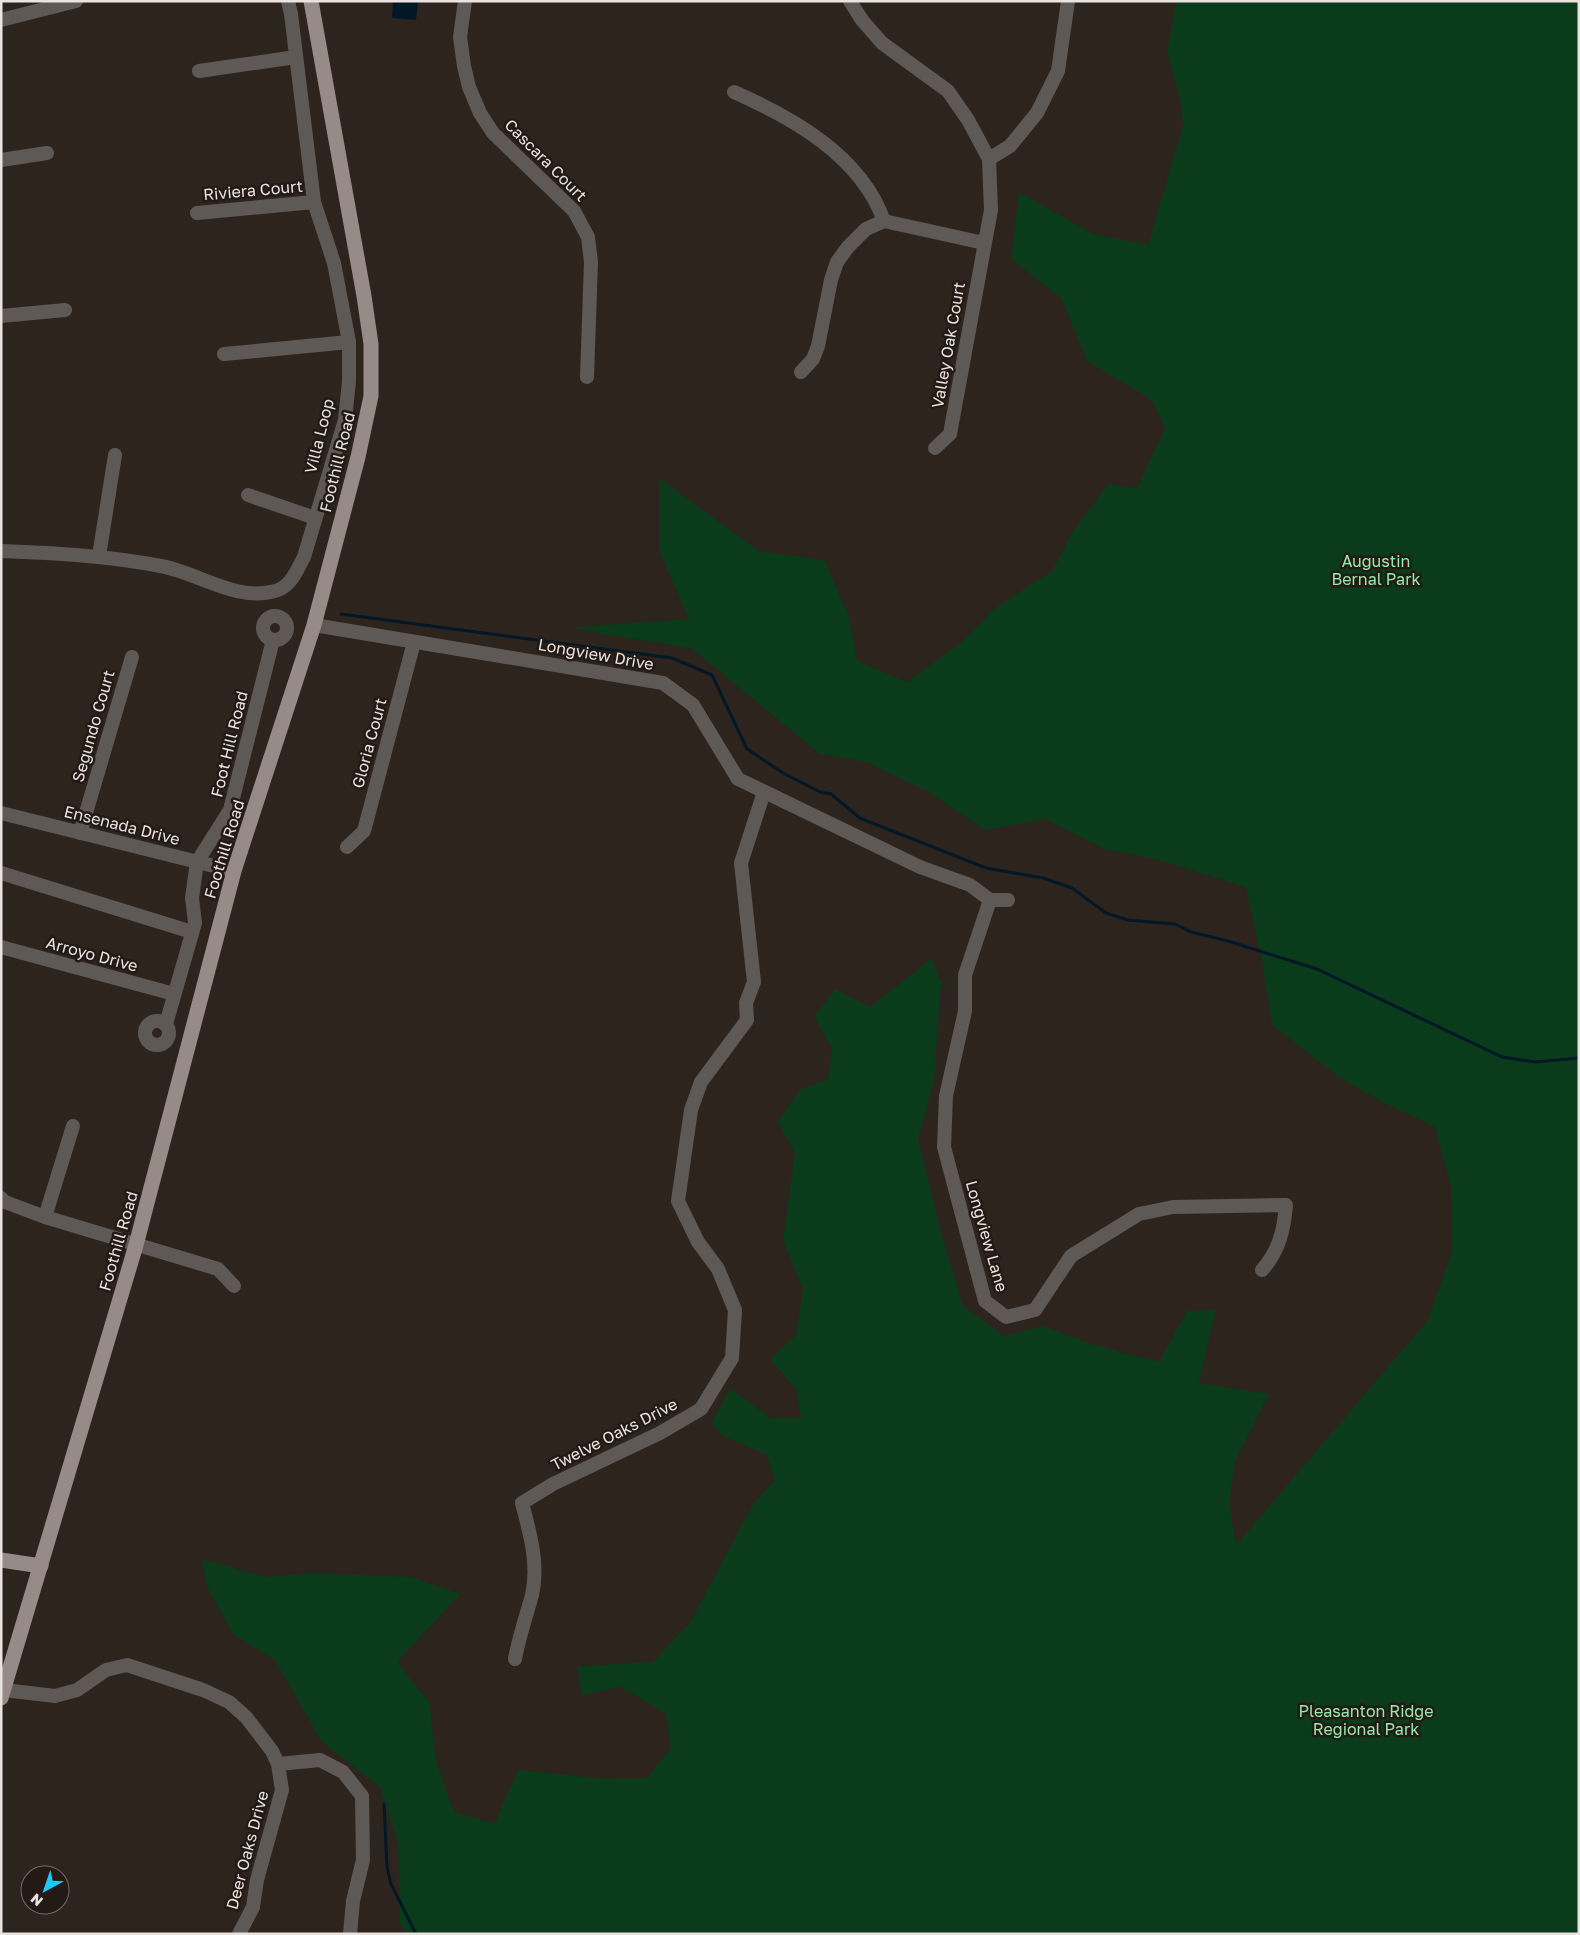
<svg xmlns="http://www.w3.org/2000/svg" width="1580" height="1935" viewBox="0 0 1580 1935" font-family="'Golos Text',sans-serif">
<rect width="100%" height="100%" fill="#2e241e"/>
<polygon fill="#0a3b1b" points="1176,1 1579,1 1579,1934 406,1934 400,1923 398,1843 380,1787 322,1742 275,1660 234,1635 207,1587 202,1559 265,1577 313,1573 411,1577 460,1594 397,1662 429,1702 436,1761 454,1812 495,1824 502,1805 519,1770 604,1779 647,1778 671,1748 666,1714 621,1687 582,1695 577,1666 653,1662 691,1621 753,1504 775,1480 767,1455 723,1436 711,1424 730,1389 771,1418 801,1418 796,1389 770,1359 796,1335 803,1289 783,1240 795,1153 778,1122 801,1089 828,1079 832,1049 814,1016 835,989 870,1007 932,958 941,983 934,1080 918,1139 942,1236 963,1306 1004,1336 1043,1326 1091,1344 1159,1362 1187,1311 1216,1310 1199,1383 1269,1394 1235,1461 1229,1504 1236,1545 1428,1320 1452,1251 1451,1187 1435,1127 1384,1103 1340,1078 1272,1025 1262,960 1246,887 1159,860 1104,849 1046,819 985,830 927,791 866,762 820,754 691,648 608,635 573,627 689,619 659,551 659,478 759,551 824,560 849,617 857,661 907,682 963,641 995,608 1052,571 1070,536 1108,484 1137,488 1165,428 1152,400 1087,361 1061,298 1011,259 1019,192 1093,234 1148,245 1183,126 1181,104 1167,52"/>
<polygon fill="#031826" points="393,1 418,1 416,20 392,18"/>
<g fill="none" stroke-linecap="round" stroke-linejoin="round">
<g stroke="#031826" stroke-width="3">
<polyline points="341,614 672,658 712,675 747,749 783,773 820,792 831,794 860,818 872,823 986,868 1043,878 1072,888 1106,913 1128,920 1175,924 1191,932 1228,941 1317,969 1502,1057 1535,1062 1579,1058"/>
<polyline points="384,1804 387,1867 391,1884 416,1934"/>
</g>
<g stroke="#5f5956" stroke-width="14">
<polyline points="465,1 460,37 464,66 469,87 480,113 493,133 574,211 588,237 591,262 587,377"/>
<polyline points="850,1 862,20 882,43 948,91 968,120 989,159 991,210 950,434 935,448"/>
<polyline points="1,20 76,1"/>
<polyline points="199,71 296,57"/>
<path d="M 734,92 C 793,118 861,156 884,221"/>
<polyline points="989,159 1010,146 1037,113 1058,71 1068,1"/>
<polyline points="1,160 47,153"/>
<polyline points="197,213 314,202"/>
<polyline points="1,316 65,310"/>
<polyline points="224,354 349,342"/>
<polyline points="801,372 813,359 818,346 831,280 837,262 848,247 866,229 884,221 984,243"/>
<polyline points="248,495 315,518"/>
<path d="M 1,551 C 55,553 108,556 161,566 C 199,573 236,602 275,591 C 291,587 297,570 304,557 L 345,420 L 349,381 L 349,342 L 334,263 L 314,202 L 291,14 L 288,1"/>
<polyline points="99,556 115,455"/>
<circle cx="275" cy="628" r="12"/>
<polyline points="314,625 663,683 693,705 738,779 920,867 970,885 990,900 1008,900"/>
<polyline points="1,813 234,871"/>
<polyline points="80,833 132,657"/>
<polyline points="347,847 364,831 414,642"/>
<polyline points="1,873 192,932"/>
<path d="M 990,900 L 965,975 L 965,1011 L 946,1096 L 944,1147 L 985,1301 L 1006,1317 L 1035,1310 L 1071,1256 L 1139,1214 L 1173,1207 L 1286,1205 C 1284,1230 1279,1251 1262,1270"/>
<polyline points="1,947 174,994"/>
<circle cx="157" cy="1033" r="12"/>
<polyline points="166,1024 195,923 192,898 197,862 230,810 273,640"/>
<polyline points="1,1198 5,1202 45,1217 218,1269 234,1286"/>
<polyline points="45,1217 73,1126"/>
<path d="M 515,1659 C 519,1637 526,1617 532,1595 C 539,1565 530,1533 522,1503 L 553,1484 L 660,1433 L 701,1409 L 732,1358 L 735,1310 L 718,1269 L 698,1242 L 678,1201 L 691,1110 L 701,1082 L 747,1020 L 746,1003 L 754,982 L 741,863 L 764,792"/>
<polyline points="4,1690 55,1696 77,1690 106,1670 127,1665 203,1690 229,1702 246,1717 272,1751 278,1764 282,1790 257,1880 253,1907 239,1934"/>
<polyline points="278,1764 320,1760 343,1772 362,1796 363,1860 353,1901 350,1934"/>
</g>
<g stroke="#968b86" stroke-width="15">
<polyline points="1,1560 41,1566"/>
<polyline points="1,1698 136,1245 234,871 314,625 358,457 371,396 371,344 364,296 311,1"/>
</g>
</g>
<g text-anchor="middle" stroke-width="5" stroke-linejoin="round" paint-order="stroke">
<g font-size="16" fill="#eae3df" stroke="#241a15">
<text transform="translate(546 160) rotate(45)" y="6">Cascara Court</text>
<text transform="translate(253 190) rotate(-5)" y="6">Riviera Court</text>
<text transform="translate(948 345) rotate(-80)" y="6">Valley Oak Court</text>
<text transform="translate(319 436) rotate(-76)" y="6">Villa Loop</text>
<text transform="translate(337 462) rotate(-76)" y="6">Foothill Road</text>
<text transform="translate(596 654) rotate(10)" y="6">Longview Drive</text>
<text transform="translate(93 726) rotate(-74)" y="6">Segundo Court</text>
<text transform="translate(369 743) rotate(-75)" y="6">Gloria Court</text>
<text transform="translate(229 744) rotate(-76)" y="6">Foot Hill Road</text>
<text transform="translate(122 825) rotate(14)" y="6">Ensenada Drive</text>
<text transform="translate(224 849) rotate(-73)" y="6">Foothill Road</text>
<text transform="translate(92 954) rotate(15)" y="6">Arroyo Drive</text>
<text transform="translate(987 1236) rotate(74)" y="6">Longview Lane</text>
<text transform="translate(118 1241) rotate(-74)" y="6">Foothill Road</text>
<text transform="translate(614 1434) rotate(-27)" y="6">Twelve Oaks Drive</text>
<text transform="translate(247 1850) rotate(-75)" y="6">Deer Oaks Drive</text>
</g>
<g font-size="16" fill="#93eca8" stroke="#241a15">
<text x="1376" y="567">Augustin<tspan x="1376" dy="18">Bernal Park</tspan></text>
<text x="1366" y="1717">Pleasanton Ridge<tspan x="1366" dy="18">Regional Park</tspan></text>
</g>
</g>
<rect width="1580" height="1935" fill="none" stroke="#eae3df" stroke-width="5"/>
<g transform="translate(45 1890) rotate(220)"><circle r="24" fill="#241a15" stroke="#736a66"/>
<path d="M0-4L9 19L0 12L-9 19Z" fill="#1bc9fc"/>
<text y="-8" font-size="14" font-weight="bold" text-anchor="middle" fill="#eae3df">N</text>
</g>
</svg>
